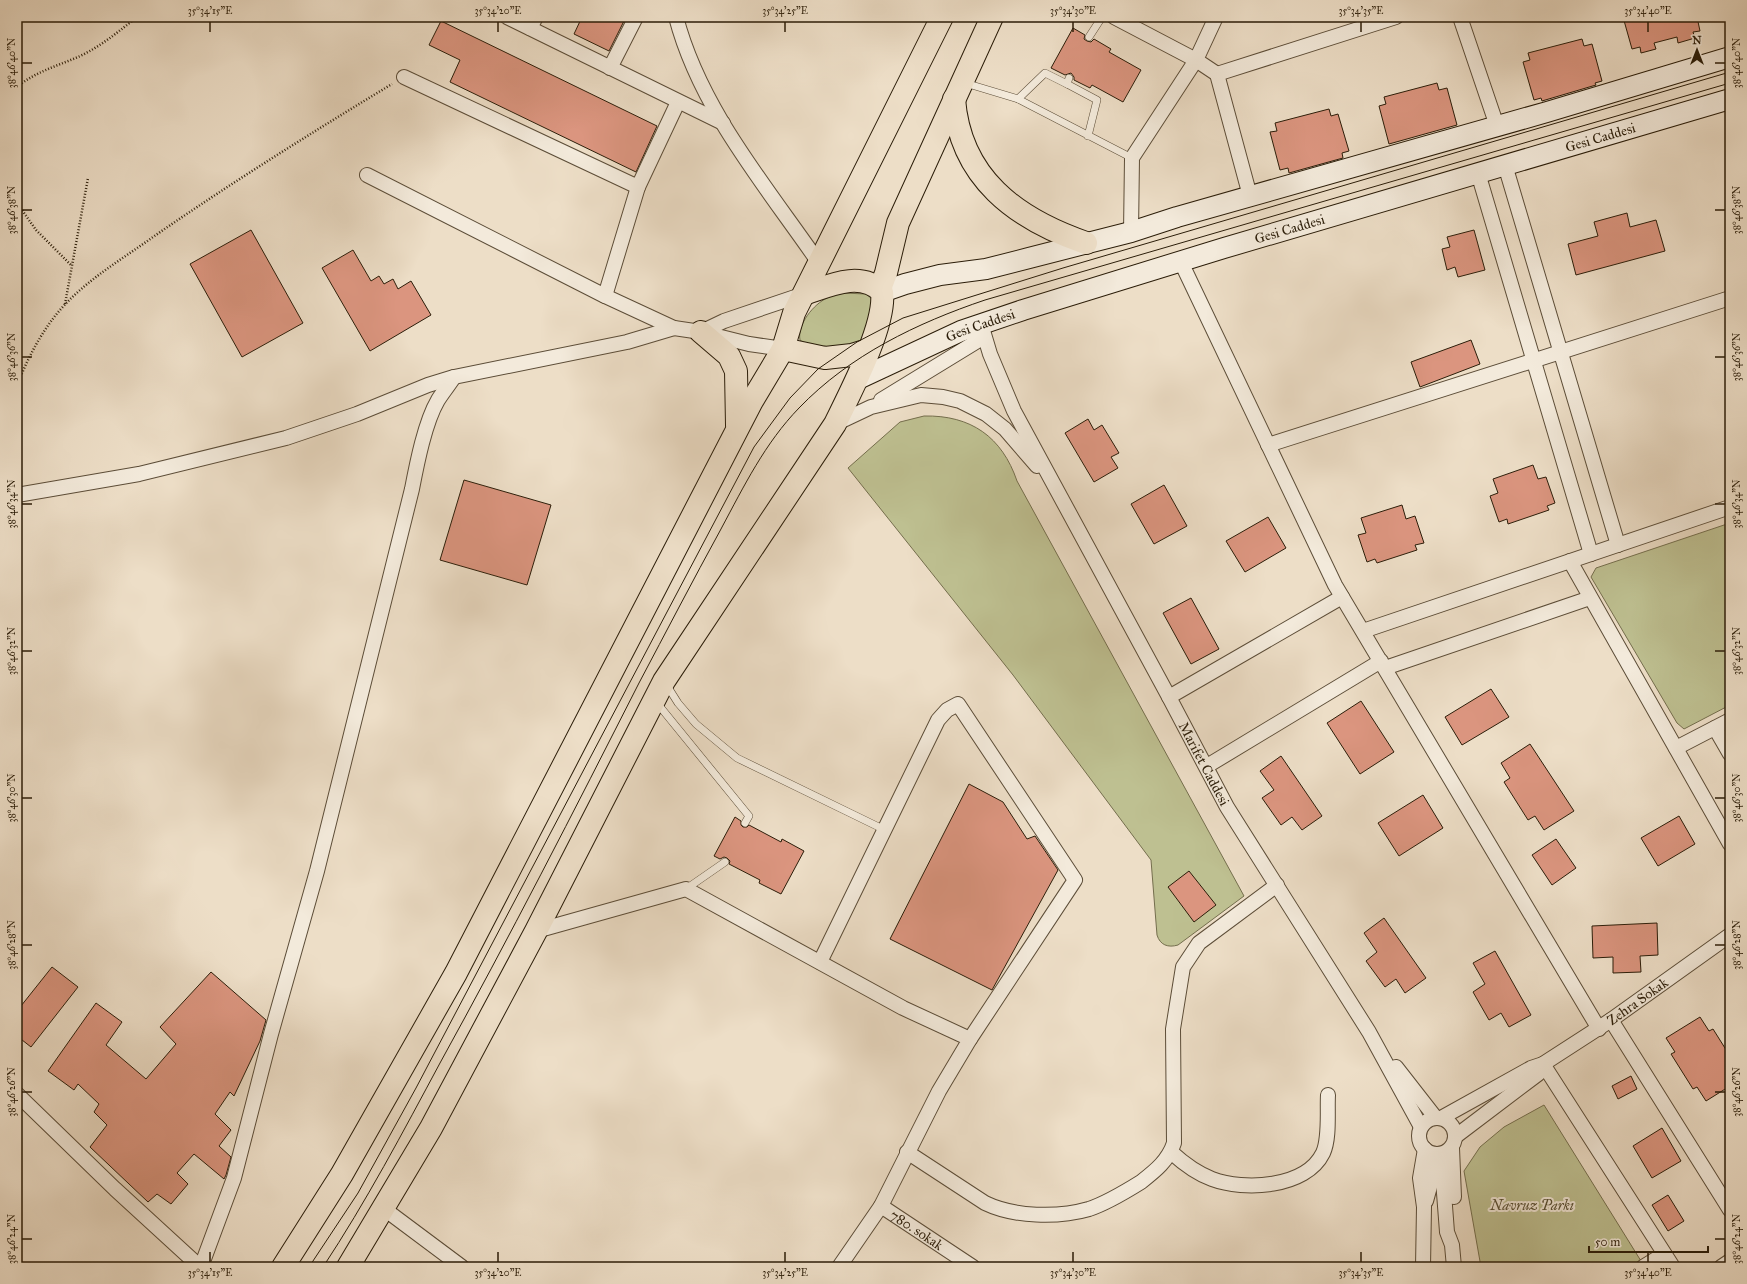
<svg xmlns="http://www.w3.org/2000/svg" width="1747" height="1284" viewBox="0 0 1747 1284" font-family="'IM FELL Great Primer',serif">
<rect width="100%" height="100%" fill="#eddec7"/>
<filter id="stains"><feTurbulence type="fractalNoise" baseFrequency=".005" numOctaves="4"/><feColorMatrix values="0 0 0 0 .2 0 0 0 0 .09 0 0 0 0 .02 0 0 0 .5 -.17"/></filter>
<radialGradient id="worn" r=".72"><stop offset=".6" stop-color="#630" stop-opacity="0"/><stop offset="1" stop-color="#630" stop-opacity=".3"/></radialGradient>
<g fill="#bec091" stroke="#746e4d">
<path d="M 843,293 L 866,294 L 872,299 L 865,340 L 852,352 L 804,343 L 800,340 C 797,324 814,304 827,298 C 832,295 837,294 843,293 Z"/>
<path d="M 924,416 C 971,415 1002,437 1017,481 L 1244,896 L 1178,945 C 1168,948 1160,945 1157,935 L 1151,860 L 1013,675 L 848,468 L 900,422 Z"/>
<polygon points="1730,523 1730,705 1684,729 1677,723 1591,577 1596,568"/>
<polygon points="1544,1105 1641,1261 1631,1267 1481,1267 1464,1171 1480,1147 1504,1127"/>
</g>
<g fill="#db957f" stroke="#2b1d09">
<polygon points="582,17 626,17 609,51 574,34"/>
<polygon points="1623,17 1697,17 1700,31 1693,32 1695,38 1678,43 1677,37 1654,43 1656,49 1641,53 1640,47 1632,49"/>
<polygon points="441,21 657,126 636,172 450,82 460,60 429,45"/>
<polygon points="1073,28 1085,35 1084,39 1087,41 1091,42 1094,39 1111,49 1109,52 1141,70 1123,102 1092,85 1090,88 1074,80 1074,77 1071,73 1065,75 1051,68"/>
<polygon points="1582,39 1584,46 1592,44 1602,81 1595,83 1596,85 1542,101 1541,98 1534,100 1523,62 1530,60 1528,53"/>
<polygon points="1437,83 1439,90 1447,88 1457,125 1389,144 1379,106 1386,104 1384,97"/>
<polygon points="1329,109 1331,116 1338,114 1349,151 1342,153 1343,158 1289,173 1288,168 1280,170 1270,132 1277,131 1275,123"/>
<polygon points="1627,213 1630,227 1656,220 1665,251 1576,275 1568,244 1598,236 1594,222"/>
<polygon points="251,230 303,323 242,357 190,264"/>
<polygon points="1474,230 1485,270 1458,277 1455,267 1447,270 1442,249 1450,247 1447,237"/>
<polygon points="353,250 371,281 379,276 384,284 393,279 398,289 411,281 431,315 370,351 322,268"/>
<polygon points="1471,340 1480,364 1420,387 1411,362"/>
<polygon points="1088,419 1094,430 1102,425 1119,453 1111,457 1118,468 1094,482 1065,433"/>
<polygon points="1533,465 1538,479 1546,477 1555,503 1547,506 1549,510 1508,524 1507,519 1499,522 1490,496 1498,493 1493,479"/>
<polygon points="464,480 551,505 527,585 440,560"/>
<polygon points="1164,485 1187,526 1154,544 1131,504"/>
<polygon points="1402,505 1406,519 1415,516 1424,543 1415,545 1417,550 1377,563 1375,559 1367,562 1358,535 1366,533 1361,518"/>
<polygon points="1268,517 1286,548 1245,572 1226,541"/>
<polygon points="1191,598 1219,649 1191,664 1163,613"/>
<polygon points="1491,689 1509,717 1462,745 1445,717"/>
<polygon points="1361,701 1394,752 1360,774 1327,723"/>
<polygon points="1530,744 1574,811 1544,830 1535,816 1528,820 1504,782 1510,778 1501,763"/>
<polygon points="1281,756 1322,816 1302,830 1292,817 1281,825 1262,798 1274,790 1260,771"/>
<polygon points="969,784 1003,802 1027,839 1035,836 1058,870 992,990 890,939"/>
<polygon points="1423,795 1443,828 1399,856 1378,823"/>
<polygon points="1679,816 1695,844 1658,866 1641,838"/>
<polygon points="735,817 741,821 741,825 743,827 747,827 749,825 781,842 782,839 804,851 781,894 759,883 760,880 729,864 730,861 727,858 724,857 720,859 714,856"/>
<polygon points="1556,839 1576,868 1552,885 1532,855"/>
<polygon points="1189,871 1216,905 1194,922 1168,887"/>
<polygon points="1384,918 1426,978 1405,993 1396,979 1385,987 1366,961 1377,952 1364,933"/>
<polygon points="1657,923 1658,955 1640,956 1641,972 1613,973 1613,957 1593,958 1592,926"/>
<polygon points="1495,951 1531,1015 1509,1027 1501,1013 1489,1020 1473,992 1485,984 1473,963"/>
<polygon points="52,967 78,987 31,1047 17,1036 17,1011"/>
<polygon points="211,972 266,1020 260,1041 234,1096 230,1092 215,1114 231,1130 219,1146 231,1157 226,1175 224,1179 194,1154 177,1173 188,1184 171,1204 157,1194 148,1202 90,1147 107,1125 94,1112 99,1104 78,1084 74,1090 48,1071 96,1003 122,1022 106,1045 146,1079 176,1044 160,1027"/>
<polygon points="1700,1017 1709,1031 1713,1029 1730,1056 1730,1086 1706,1101 1697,1087 1693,1089 1671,1054 1675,1052 1666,1038"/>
<polygon points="1631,1076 1637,1089 1618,1099 1612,1086"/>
<polygon points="1662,1128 1681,1161 1652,1178 1633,1146"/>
<polygon points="1668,1195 1684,1221 1668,1231 1652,1205"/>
</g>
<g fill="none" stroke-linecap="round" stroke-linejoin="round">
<defs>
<g id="service">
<polyline points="1089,37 1102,17"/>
<polyline points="965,83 1018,99 1045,73 1067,84 1069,78"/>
<polyline points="1067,84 1097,100 1088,136"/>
<polyline points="1018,99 1132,158"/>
<polyline points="666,684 678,703 696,724 737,758 885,830"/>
<polyline points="657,703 749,816 745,823"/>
<polyline points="686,889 725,862"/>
</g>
<g id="minor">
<polyline points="507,17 723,123"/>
<path d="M 676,17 C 700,109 766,186 819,263"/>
<polyline points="1114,17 1196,60 1132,158 1131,232"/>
<polyline points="1216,17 1196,60 1217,74 1250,196"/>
<polyline points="1460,17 1497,126"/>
<polyline points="530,28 536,17"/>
<polyline points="610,68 636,17"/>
<polyline points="1217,74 1396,17"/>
<polyline points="404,77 638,187 678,102"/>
<polyline points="1505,165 1618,545"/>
<polyline points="1478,173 1591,554"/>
<polyline points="367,175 605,296 674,328 701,332 749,344 783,349"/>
<polyline points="1181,262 1335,585 1599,1029"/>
<polyline points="605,296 638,187"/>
<path id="s1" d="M 981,324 L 990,354 L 1014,411 L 1169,697 L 1227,807 L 1369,1032 L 1421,1127"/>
<polyline points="701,332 724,321 804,294"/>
<polyline points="881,400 984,337"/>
<polyline points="835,424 871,407 921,395 943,397 960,401 986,414 1005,429 1037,466"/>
<polyline points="1268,445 1730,298"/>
<polyline points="17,495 139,474 286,438 357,414 428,385 454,377 627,342 674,328"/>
<polyline points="1570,561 1730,844"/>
<polyline points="1363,631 1730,507"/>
<polyline points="1385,668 1590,598"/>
<polyline points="1169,697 1342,597"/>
<polyline points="1715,728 1730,754"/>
<polyline points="1676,748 1730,720"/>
<polyline points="1207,766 1381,661"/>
<polyline points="536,931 686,889 903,1008 970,1039 939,1091 881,1206 839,1267"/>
<polyline points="820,962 938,720 947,710 958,704 1075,880 970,1039"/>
<polyline points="1611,1020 1730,1210"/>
<polyline points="1543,1064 1673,1267"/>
<polyline points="1396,1067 1435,1117"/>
<polyline points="17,1094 115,1189 200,1267"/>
<circle cx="1437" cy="1136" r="18"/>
<path id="s2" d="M 1441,1118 L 1531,1068 L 1543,1064 L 1611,1020 L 1730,935"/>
<polyline points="1456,1136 1538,1074 1542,1066"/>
<polyline points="1452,1148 1454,1197"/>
<path d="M 907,1152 L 985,1203 C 1014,1217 1058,1218 1089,1209 C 1107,1203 1125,1192 1141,1182 C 1155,1171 1168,1161 1174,1143 L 1173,1029 L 1183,967 L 1199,943 L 1277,885"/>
<path d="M 1171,1152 C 1183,1163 1196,1173 1212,1179 C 1244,1191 1306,1188 1323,1153 C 1330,1138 1327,1111 1328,1095"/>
<polyline points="1441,1154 1447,1232 1452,1245 1454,1267"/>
<polyline points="1426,1201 1431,1183 1435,1154"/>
<path id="s3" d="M 881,1206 L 973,1267"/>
<polyline points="383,1208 462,1267"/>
<path d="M 201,1267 L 234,1178 L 271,1034 L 317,871 L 412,489 C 417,463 425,422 438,400 C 443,392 449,385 454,377"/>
<polyline points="1423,1267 1424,1207 1420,1178 1425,1149"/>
<polyline points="1643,1267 1664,1254"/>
<polyline points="1721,1267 1730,1261"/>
</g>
<g id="secondary">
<polyline points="882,292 905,284 940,275 986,269 1029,258 1131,232 1177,217 1547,112 1730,57"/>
<path id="s4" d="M 856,380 L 961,331 L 1023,310 L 1224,248 L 1730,99"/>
</g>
<g id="trunk">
<path d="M 954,99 C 960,178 1016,219 1086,243"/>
<polyline points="880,289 886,273 898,223 992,17"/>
<polyline points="701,332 729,356 736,371 737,425"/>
<polyline points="783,349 825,358 852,355 868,350"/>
<polyline points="283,1267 342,1174 456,973 752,401 783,349 794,313 942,17"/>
<path d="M 348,1267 L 431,1128 L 536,931 L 664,681 L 835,424 C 850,393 886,325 882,292 C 861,270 828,286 804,294"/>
</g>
</defs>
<use href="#service" stroke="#5c4d38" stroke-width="8"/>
<use href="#minor" stroke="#5c4d38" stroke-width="16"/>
<use href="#secondary" stroke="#2b1d09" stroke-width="22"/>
<use href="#trunk" stroke="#2b1d09" stroke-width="24"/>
<g stroke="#2b1d09" stroke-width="2.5" stroke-dasharray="1 2" stroke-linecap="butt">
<path d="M 17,87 C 35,72 57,66 78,57 C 100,47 118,32 137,17"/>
<polyline points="17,203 36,230 71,265"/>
<polyline points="65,304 88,178"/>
<path d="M 17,385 C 28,358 41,332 60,310 C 86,280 121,260 153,237 C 231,183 311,133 392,84"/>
</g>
<use href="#service" stroke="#f3eadb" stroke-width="7"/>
<use href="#minor" stroke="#f3eadb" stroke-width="14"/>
<use href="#secondary" stroke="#f3eadb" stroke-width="20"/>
<use href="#trunk" stroke="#eddec7" stroke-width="22"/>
<g stroke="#2b1d09" stroke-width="1">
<polyline points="309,1267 358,1193 416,1088 754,447 790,398 818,369 857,342 903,318 1063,268 1730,72"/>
<path d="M 323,1267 C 366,1202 403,1132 440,1063 C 509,938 574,811 639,683 C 666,632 693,580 721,529 C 744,486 765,443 799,408 C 850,355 917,323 985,300 L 1730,83"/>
</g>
</g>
<path fill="none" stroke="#2b1d09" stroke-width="1.5" d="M 210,22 L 210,32M 498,22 L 498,32M 785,22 L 785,32M 1073,22 L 1073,32M 1361,22 L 1361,32M 1648,22 L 1648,32M 22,63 L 32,63M 1715,63 L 1725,63M 22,210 L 32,210M 1715,210 L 1725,210M 22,357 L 32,357M 1715,357 L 1725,357M 22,504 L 32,504M 1715,504 L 1725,504M 22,651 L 32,651M 1715,651 L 1725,651M 22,798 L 32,798M 1715,798 L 1725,798M 22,945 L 32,945M 1715,945 L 1725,945M 22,1092 L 32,1092M 1715,1092 L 1725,1092M 22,1239 L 32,1239M 1715,1239 L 1725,1239M 210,1252 L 210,1262M 498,1252 L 498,1262M 785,1252 L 785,1262M 1073,1252 L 1073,1262M 1361,1252 L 1361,1262M 1648,1252 L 1648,1262"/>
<g text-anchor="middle" stroke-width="4" stroke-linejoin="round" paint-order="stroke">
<g font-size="14" fill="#2b1d09" stroke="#f3eadb">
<text dy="5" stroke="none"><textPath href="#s4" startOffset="784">Gesi Caddesi</textPath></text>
<text dy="5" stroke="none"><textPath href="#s4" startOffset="460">Gesi Caddesi</textPath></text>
<text dy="5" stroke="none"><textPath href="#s4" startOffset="136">Gesi Caddesi</textPath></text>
<text dy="5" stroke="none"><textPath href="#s1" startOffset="494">Marifet Caddesi</textPath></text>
<text dy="5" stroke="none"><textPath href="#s2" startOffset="229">Zehra Sokak</textPath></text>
<text dy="5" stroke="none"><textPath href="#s3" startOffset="43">780. sokak</textPath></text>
</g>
<g font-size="14" font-style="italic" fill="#574e32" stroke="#f3eadb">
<text x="1532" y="1210">Navruz Parkı</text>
</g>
</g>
<rect width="1747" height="1284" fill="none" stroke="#eddec7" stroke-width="44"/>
<g transform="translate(1697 50)" stroke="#f3eadb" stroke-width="3" paint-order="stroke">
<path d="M0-3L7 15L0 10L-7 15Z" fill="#2b1d09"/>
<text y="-6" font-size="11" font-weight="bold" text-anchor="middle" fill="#2b1d09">N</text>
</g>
<path d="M1589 1246v6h119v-6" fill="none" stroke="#2b1d09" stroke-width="2"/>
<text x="1595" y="1246" font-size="12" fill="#2b1d09" stroke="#f3eadb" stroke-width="3" paint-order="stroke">50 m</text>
<rect x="22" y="22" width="1703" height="1240" fill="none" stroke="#2b1d09" stroke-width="1.5"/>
<g font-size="10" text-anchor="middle" fill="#2b1d09">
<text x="210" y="14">35°34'15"E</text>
<text x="498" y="14">35°34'20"E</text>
<text x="785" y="14">35°34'25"E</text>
<text x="1073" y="14">35°34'30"E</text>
<text x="1361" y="14">35°34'35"E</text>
<text x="1648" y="14">35°34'40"E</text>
<text transform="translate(11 63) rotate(-90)" y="4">38°46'40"N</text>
<text transform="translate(1736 63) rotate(-90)" y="4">38°46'40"N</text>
<text transform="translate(11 210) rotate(-90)" y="4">38°46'38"N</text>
<text transform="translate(1736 210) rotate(-90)" y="4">38°46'38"N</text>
<text transform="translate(11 357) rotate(-90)" y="4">38°46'36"N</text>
<text transform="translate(1736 357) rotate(-90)" y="4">38°46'36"N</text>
<text transform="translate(11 504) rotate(-90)" y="4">38°46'34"N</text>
<text transform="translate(1736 504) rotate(-90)" y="4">38°46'34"N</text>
<text transform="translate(11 651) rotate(-90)" y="4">38°46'32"N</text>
<text transform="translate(1736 651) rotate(-90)" y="4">38°46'32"N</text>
<text transform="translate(11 798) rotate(-90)" y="4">38°46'30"N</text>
<text transform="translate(1736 798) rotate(-90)" y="4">38°46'30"N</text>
<text transform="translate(11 945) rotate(-90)" y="4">38°46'28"N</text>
<text transform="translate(1736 945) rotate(-90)" y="4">38°46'28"N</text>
<text transform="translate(11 1092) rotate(-90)" y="4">38°46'26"N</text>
<text transform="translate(1736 1092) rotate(-90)" y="4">38°46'26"N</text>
<text transform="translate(11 1239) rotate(-90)" y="4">38°46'24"N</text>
<text transform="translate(1736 1239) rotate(-90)" y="4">38°46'24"N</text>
<text x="210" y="1276">35°34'15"E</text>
<text x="498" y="1276">35°34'20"E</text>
<text x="785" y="1276">35°34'25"E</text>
<text x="1073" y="1276">35°34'30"E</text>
<text x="1361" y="1276">35°34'35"E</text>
<text x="1648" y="1276">35°34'40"E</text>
</g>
<rect width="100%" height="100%" filter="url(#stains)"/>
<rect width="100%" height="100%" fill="url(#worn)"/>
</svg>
